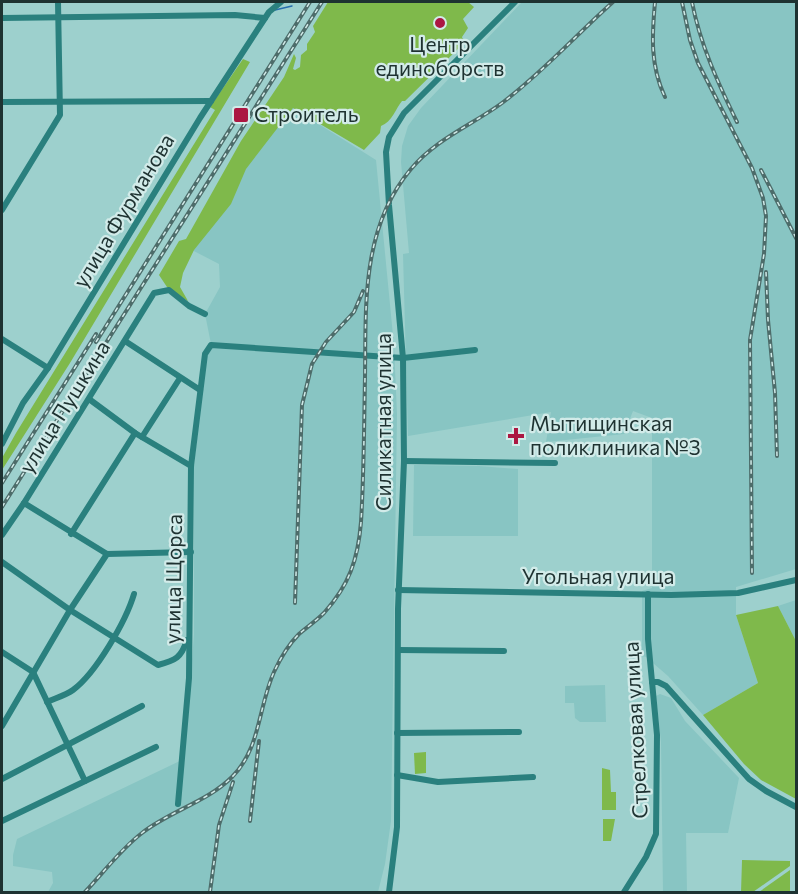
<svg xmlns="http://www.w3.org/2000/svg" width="798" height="894" viewBox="0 0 798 894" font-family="Commissioner,sans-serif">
<rect width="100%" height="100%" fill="#9dd0cd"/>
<g fill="#88c5c3">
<polygon points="522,2 796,2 796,569 736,587 736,615 758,683 703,715 668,676 646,657 642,656 642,591 652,588 652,418 633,411 624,434 546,442 551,412 408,436 403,254 409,253 401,162 402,146 408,126 421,108"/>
<polygon points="293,108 376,160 394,346 397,414 391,821 385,864 378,892 48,892 53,883 52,872 13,866 13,855 17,839 184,759 194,635 194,464 207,356 212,349 205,314 220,287 219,264 190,249 244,158"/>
<polygon points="414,465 479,466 518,469 518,536 413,536"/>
<polygon points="796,600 796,641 778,606"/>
<polygon points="605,685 606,722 580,722 575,718 574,703 565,703 565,686"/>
<polygon points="660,694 671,698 685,721 739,778 728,833 686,833 687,892 663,892 661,742 656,696"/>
</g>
<g fill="#7fb94b">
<path d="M 328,2 L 468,2 L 474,7 L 463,19 L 468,28 L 462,37 L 464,43 L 405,101 L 402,101 C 396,108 392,122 381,126 L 380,133 L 364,150 L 293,108 L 246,169 L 231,204 L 194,250 L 183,273 L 180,287 L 188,301 L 169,290 L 159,275 L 179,241 L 186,239 L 241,141 L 284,77 L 294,54 L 296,58 L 293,69 L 295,70 L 300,67 L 301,55 L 307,50 L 307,44 L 315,32 L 313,26 Z"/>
<polygon points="243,59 250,62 70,363 2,470 2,458 16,433 215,110 210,107"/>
<polygon points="778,606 796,641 796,799 761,780 744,764 703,715 758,683 736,615"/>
<polygon points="426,752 426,773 415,774 414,753"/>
<polygon points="602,768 610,770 611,792 616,792 616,810 602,810"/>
<polygon points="603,819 615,819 611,841 603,841"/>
<polygon points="742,860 790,861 790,866 753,892 741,892"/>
<polygon points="790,870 790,892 759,892"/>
</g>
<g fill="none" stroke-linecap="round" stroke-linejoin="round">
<polyline stroke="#266dad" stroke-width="1.5" points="275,10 292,6"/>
<g stroke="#2a807e" stroke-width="6">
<polyline points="2,18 235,15 265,18"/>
<polyline points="2,102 211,101"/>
<polyline points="2,210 60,115 58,2"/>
<polyline points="2,339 48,368"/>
<polyline points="125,341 200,390"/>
<polyline points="89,399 135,433 191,466"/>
<polyline points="142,437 180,378"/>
<polyline points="2,444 23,403 48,368 200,118 269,12 281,2"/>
<polyline points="404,461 555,463"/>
<polyline points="24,503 107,554 191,552"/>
<polyline points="71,534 135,433"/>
<polyline points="2,535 24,503 154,293 169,290 189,306 205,314"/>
<path d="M 2,562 L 70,610 L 158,665 C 176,660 181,658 187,640"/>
<polyline points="398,590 671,595 738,593 796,580"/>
<polyline points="398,650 504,651"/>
<polyline points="2,652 33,672 85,781"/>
<polyline points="652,682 658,682 666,686 749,779 766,791 796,807"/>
<path d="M 47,702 C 56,698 66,695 73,690 C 96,673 126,621 134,594"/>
<polyline points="2,726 70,610 107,554"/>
<polyline points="397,733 519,732"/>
<polyline points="397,775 438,782 533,777"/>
<polyline points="2,779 142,706"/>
<polyline points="178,804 189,678 191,466 205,354 211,345 403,358 475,350"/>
<polyline points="2,821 156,747"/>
<polyline points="389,892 397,827 398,609 404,461 403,358 389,205 386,152 389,137 404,113 515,2"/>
<polyline points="624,892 646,857 656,834 657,735 648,639 648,594"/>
</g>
<defs>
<g id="rail">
<path d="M 655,2 C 652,35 650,66 665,97"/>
<polyline points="682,2 690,40 698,63 752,168 763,198 766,216 764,254 750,340 752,573"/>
<path d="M 692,2 C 700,44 718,83 737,122"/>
<polyline points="761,170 796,238"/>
<polyline points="766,272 768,320 775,393 777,456"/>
<polyline points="96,342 310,2"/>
<polyline points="2,483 96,334"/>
<polyline points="2,507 322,2"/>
<polyline points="295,603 302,405 312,364 326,342 354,312 363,291"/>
<polyline points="250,821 259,741"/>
<path d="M 85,892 C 103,873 121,849 142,833 C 170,811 207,802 232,777 C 261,748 258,707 274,672 C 280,659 289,644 299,634 C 307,627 316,621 324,613 C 349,585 358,560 361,522 C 364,474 364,426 365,377 C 366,305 361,228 411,169 C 436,139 472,125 502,103 C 542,73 576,35 613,2"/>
<polyline points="210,892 219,825 233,782"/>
</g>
</defs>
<use href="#rail" stroke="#4d6c6a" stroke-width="4"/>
<use href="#rail" stroke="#d2ebe9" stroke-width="1.5" stroke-dasharray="4.5" stroke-linecap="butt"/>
</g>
<g fill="#ab1742" stroke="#d2ebe9" stroke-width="2">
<circle cx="440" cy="23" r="6"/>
<rect x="233" y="107" width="16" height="16" rx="3"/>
<path d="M513 427h6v6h6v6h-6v6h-6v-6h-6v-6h6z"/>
</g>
<g text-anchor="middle" stroke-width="4.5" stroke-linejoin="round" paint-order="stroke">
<g font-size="21" fill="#1e3231" stroke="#d2ebe9" text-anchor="start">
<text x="440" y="52" text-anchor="middle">Центр<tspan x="440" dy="24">единоборств</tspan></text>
<text x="254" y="122">Строитель</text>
<text x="530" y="431">Мытищинская<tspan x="530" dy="24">поликлиника №3</tspan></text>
</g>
<g font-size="21" fill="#1e3231" stroke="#d2ebe9">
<text transform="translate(124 211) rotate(-59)" y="7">улица Фурманова</text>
<text transform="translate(65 407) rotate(-58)" y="7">улица Пушкина</text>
<text transform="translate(384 422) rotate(-90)" y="7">Силикатная улица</text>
<text x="598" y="584">Угольная улица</text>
<text transform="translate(174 579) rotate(-89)" y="7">улица Щорса</text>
<text transform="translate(636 730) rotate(-93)" y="7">Стрелковая улица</text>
</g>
</g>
<rect width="798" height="894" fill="none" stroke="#1e3231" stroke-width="6"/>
</svg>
